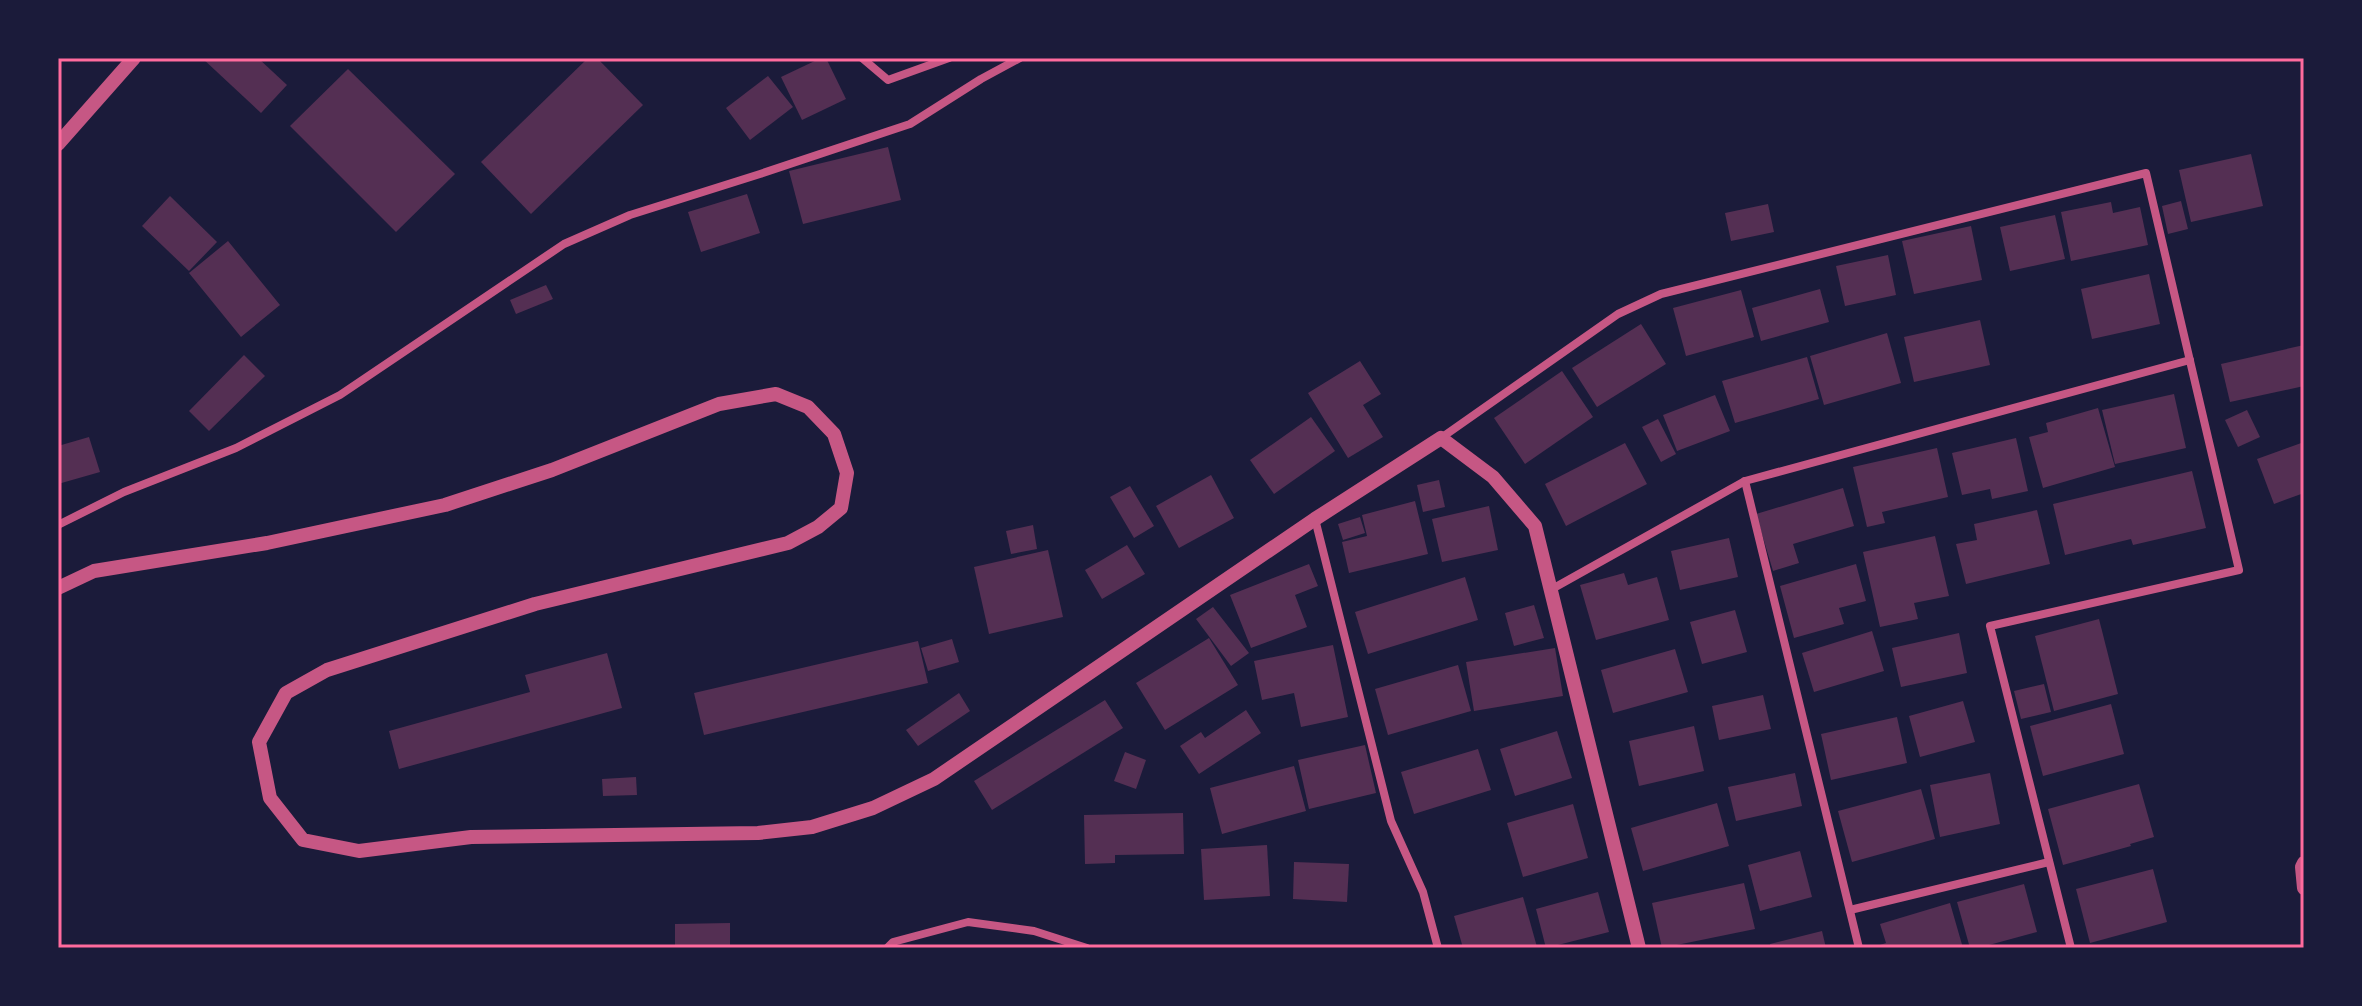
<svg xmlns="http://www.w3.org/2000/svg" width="2362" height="1006" viewBox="0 0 2362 1006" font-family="Figtree,sans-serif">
<rect width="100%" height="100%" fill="#1b1b3a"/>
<g fill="#542f53">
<polygon points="202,58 258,58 287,85 261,113"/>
<polygon points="588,58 597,58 643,105 531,214 481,162"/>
<polygon points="821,58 826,58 846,99 802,120 781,77"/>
<polygon points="348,69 455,174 396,232 290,126"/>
<polygon points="768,76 793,107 750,140 726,108"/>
<polygon points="888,147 901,200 803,224 789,171"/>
<polygon points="2251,154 2263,206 2191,222 2179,170"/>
<polygon points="747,194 760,233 701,252 688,212"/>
<polygon points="170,196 217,242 189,271 142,226"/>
<polygon points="2181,201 2188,229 2168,234 2162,206"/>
<polygon points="2111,202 2113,213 2140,207 2148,245 2071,261 2061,212"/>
<polygon points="1768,204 1774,232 1731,241 1725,213"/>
<polygon points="2055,215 2065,259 2010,271 2000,227"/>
<polygon points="1971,226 1982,280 1914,294 1902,241"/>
<polygon points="228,241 280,305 241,337 189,273"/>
<polygon points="1888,255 1896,295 1845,306 1836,266"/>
<polygon points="2149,274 2160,324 2092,339 2081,289"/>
<polygon points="546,285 553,299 516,314 510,300"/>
<polygon points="1820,289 1829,322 1761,341 1752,308"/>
<polygon points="1741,290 1754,337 1686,356 1673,308"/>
<polygon points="1980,320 1990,365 1914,382 1904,337"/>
<polygon points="1641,324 1666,364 1597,407 1572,368"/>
<polygon points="1887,333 1901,383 1824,405 1810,356"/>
<polygon points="2304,345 2304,386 2230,402 2221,364"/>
<polygon points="244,355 265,376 209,431 189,411"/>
<polygon points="1807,357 1819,399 1735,423 1722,381"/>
<polygon points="1360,361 1381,394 1363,405 1383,437 1348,458 1308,393"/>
<polygon points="1562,371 1593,417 1525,464 1494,418"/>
<polygon points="2174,394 2186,448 2115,464 2102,410"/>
<polygon points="1715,395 1730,431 1677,451 1663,415"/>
<polygon points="2098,408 2115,467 2043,488 2029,437 2048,432 2046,423"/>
<polygon points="2247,410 2260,437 2238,447 2225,420"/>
<polygon points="1311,417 1335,451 1274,494 1250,460"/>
<polygon points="1658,419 1676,454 1661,462 1642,427"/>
<polygon points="89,437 100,472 58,484 58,446"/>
<polygon points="2016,438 2028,491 1992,499 1990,489 1962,495 1952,453"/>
<polygon points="2304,442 2304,493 2274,504 2257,459"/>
<polygon points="1625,443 1647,484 1566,526 1545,484"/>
<polygon points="1937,448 1948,497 1882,512 1885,523 1867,527 1853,467"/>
<polygon points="2192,471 2206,528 2133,545 2131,539 2065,555 2053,504"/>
<polygon points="1211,475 1234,518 1179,548 1156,506"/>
<polygon points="1439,480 1445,507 1423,512 1417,485"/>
<polygon points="1130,486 1154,526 1134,538 1110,497"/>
<polygon points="1843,488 1854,526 1793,544 1799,563 1773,571 1756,514"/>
<polygon points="1415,501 1428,554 1349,573 1342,542 1367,536 1362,515"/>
<polygon points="1489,506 1498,550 1442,562 1432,519"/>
<polygon points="2037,510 2050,564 1966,584 1956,544 1977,540 1974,524"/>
<polygon points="1360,517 1365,533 1343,540 1338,524"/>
<polygon points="1033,525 1037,549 1011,554 1006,531"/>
<polygon points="1935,536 1949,596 1914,603 1918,619 1880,627 1863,552"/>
<polygon points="1729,538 1738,577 1680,590 1671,551"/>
<polygon points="1127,545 1145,574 1102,599 1085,570"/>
<polygon points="1048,550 1063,617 989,634 974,567"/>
<polygon points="1309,564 1318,586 1295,595 1307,627 1251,648 1230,595"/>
<polygon points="1856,564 1866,601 1839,608 1844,624 1794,638 1780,586"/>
<polygon points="1624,573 1628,585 1657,577 1669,620 1596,640 1580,585"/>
<polygon points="1465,577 1478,620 1368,654 1355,612"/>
<polygon points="1534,605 1544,638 1514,646 1505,613"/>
<polygon points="1213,607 1249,653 1231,666 1196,619"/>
<polygon points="1735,610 1747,652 1702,664 1690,622"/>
<polygon points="2099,619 2118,694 2054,711 2035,636"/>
<polygon points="1872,631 1884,671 1814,692 1802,653"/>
<polygon points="1959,633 1967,673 1901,687 1892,648"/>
<polygon points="1209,638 1238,685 1165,730 1136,683"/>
<polygon points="952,639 959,662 928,671 921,648"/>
<polygon points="918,641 928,683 704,735 694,693"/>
<polygon points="1333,645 1348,717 1301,727 1294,693 1262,700 1254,661"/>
<polygon points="1555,648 1563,696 1474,711 1466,662"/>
<polygon points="1675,649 1688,692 1613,713 1601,670"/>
<polygon points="607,653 622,708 399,769 389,731 530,692 525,675"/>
<polygon points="1458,665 1471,711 1388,735 1375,689"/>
<polygon points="2044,684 2051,712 2021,719 2014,691"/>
<polygon points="959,693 970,711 918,746 906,730"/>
<polygon points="1763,695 1771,729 1719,740 1712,706"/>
<polygon points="1105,700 1123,728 992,810 974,781"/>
<polygon points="1963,701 1975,742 1920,757 1909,716"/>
<polygon points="2111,704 2124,754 2043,776 2030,726"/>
<polygon points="1246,710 1261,733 1199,774 1180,746 1201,732 1205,738"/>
<polygon points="1897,717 1907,763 1831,780 1821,734"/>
<polygon points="1694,726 1704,771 1639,786 1629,741"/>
<polygon points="1557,731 1572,778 1515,796 1500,749"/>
<polygon points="1365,745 1376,793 1309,809 1298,760"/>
<polygon points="1478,749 1491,790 1414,814 1401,772"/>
<polygon points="1125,752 1146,760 1136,789 1114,781"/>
<polygon points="1294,766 1306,811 1222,834 1210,788"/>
<polygon points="1795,773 1802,806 1736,821 1728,787"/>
<polygon points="1990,773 2000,824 1940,837 1930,785"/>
<polygon points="636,777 637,795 603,796 602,779"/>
<polygon points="2139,784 2154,837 2130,844 2131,846 2063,865 2048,809"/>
<polygon points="1921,789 1935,839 1852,862 1838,811"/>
<polygon points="1717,803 1729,846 1643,871 1631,828"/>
<polygon points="1573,804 1588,858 1523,877 1507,823"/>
<polygon points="1183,813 1184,854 1115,855 1115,863 1085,864 1084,815"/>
<polygon points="1267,845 1270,896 1204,900 1201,849"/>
<polygon points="1800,851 1812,897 1760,911 1748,865"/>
<polygon points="1294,862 1349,864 1347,902 1293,899"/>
<polygon points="2153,869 2167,922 2090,943 2076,889"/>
<polygon points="1744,883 1755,929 1662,948 1652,903"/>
<polygon points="2024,884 2037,932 1978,948 1970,948 1957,902"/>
<polygon points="1598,892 1609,932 1546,948 1536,909"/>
<polygon points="1523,897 1537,947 1463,948 1454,916"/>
<polygon points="1950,903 1963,948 1871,948 1886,943 1880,924"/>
<polygon points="730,923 730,948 675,948 675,924"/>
<polygon points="1822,931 1826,948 1771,948 1770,944"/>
</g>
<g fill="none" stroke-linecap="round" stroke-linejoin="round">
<g stroke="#c65784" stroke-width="8">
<polyline points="862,58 888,80 949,58"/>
<polyline points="1441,438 1618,314 1661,294 2146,173 2239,570 1990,626 2071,948"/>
<polyline points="1745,481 1859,948"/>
<polyline points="1315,519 1391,821 1423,892 1438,948"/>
<polyline points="58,525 124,492 236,448 340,395 564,244 630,215 760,174 910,124 981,79 1020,58"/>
<polyline points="1552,589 1745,481 2190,360"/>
<polyline points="1850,910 2049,862"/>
<polyline points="887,948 893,942 968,922 1034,931 1087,948"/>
</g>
<g stroke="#c65784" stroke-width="14">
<polyline points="58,144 134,58"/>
<polyline points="58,588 94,571 267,543 445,505 552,470 719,404 776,394 808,407 834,434 847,473 841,508 818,527 788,543 535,604 327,670 286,693 259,742 270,798 303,840 359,851 471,837 758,833 812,827 873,808 934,779 1315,519 1441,438 1493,477 1535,526 1639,948"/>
<polyline points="2304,863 2302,867 2304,888"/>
</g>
</g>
<rect width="2362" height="1006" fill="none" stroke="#1b1b3a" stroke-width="120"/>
<rect x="60" y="60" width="2242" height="886" fill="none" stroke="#ff6b9d" stroke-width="3"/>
</svg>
